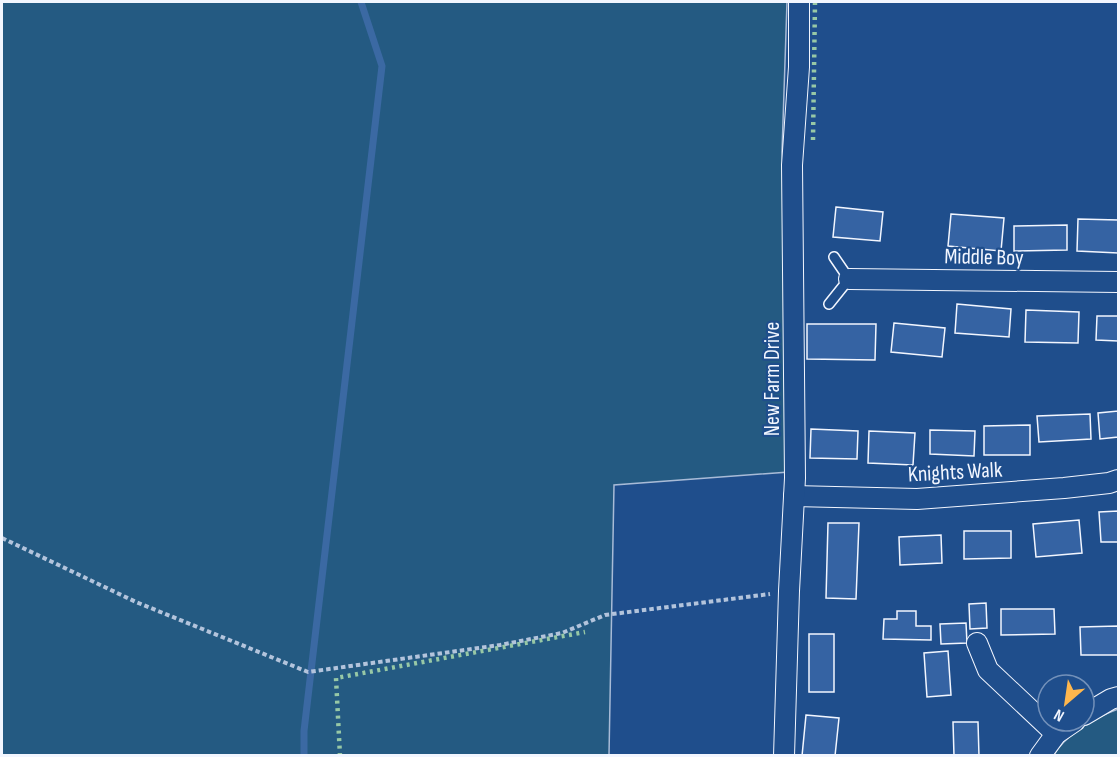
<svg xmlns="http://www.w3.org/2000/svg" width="1120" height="757" viewBox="0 0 1120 757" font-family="'Sofia Sans Condensed',sans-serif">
<rect width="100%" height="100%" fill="#1f4e8c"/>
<g fill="#245a82" stroke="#a8bbd7" stroke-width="1.5">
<polygon points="2,2 787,2 782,152 789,276 789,472 614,485 609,755 2,755"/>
<path d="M 1118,709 L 1118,755 L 1053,756 C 1067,733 1094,718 1118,709 Z"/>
</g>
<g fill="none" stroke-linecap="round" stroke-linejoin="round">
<polyline stroke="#3b69a3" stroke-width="7" points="304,756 304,731 382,66 361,2"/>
</g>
<g fill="#3563a3" stroke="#f2f6ff" stroke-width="1.5">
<polygon points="836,207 883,212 880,241 833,237"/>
<polygon points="951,214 1004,218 1001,251 948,246"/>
<polygon points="1078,219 1118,220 1118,253 1077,251"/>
<polygon points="1067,225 1067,250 1014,251 1014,226"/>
<polygon points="957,304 1011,309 1009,337 955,333"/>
<polygon points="1026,310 1079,312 1078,343 1025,342"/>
<polygon points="1097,316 1118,316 1118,341 1096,340"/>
<polygon points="894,323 945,328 942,357 891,352"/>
<polygon points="807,324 876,324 875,360 807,359"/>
<polygon points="1118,411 1118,437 1100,439 1098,413"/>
<polygon points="1090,414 1091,439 1039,442 1037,416"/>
<polygon points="1030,425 1030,455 984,455 984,426"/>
<polygon points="811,429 858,431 857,459 810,458"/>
<polygon points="930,430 975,431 974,456 930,454"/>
<polygon points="869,431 915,433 913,465 868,463"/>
<polygon points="1118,511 1118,542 1101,542 1099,512"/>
<polygon points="1079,520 1082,553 1036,557 1033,524"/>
<polygon points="828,523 859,523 856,599 826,598"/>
<polygon points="964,531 1011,531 1011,558 964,559"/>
<polygon points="941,535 942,563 900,565 899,537"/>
<polygon points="986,603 987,628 970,629 969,604"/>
<polygon points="1001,609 1054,609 1055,634 1001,635"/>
<polygon points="897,611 916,611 916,626 931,626 931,640 883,639 884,619 897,619"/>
<polygon points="966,623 967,643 941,644 940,624"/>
<polygon points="1118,626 1118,655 1081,655 1080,627"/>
<rect x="809" y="634" width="25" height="58"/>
<polygon points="948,651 951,695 927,697 924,653"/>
<polygon points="806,715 839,718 835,756 802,756"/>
<polygon points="953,722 978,722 979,756 954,756"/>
</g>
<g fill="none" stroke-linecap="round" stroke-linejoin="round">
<defs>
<polyline id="service" points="829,304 849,279 834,257"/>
<g id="minor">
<polyline points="849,279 1118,282"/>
<polyline points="794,496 917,499 1064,488 1109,483 1118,480"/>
<polyline points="977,643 988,670 1056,734"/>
<polyline points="1084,715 1111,699 1118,697"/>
<polyline points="784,756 789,591 795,478 792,165 799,67 799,2"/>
<polyline points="1040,756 1056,734 1075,721"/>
</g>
</defs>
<use href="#service" stroke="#f2f6ff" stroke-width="12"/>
<use href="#minor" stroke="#f2f6ff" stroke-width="22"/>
<polyline stroke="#b3c4dc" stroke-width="4" stroke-dasharray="4.5 3" stroke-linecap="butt" points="2,538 136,602 308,672 500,645 562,633 605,615 770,594"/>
<use href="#service" stroke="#1f4e8c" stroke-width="9"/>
<use href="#minor" stroke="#1f4e8c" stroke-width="20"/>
<g stroke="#97c8a6" stroke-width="4.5" stroke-dasharray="3 4.5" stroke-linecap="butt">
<polyline points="813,140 815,2"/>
<polyline points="340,756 336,678 585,632"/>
</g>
</g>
<g text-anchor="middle" stroke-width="4.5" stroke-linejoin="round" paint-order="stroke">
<g font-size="22" fill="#f2f6ff" stroke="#1f4e8c">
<text transform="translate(984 256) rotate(1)" y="8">Middle Boy</text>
<text transform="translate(771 379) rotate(-90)" y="8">New Farm Drive</text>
<text transform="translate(955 471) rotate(-3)" y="8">Knights Walk</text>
</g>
</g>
<rect width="1120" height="757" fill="none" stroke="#f2f6ff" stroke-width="6"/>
<g transform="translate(1066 703) rotate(209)"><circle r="28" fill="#1f4e8c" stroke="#7391ba" stroke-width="1.5"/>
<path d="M0-4.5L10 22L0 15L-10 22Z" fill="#ffb74d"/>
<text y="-9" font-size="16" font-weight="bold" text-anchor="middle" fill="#f2f6ff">N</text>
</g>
</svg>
